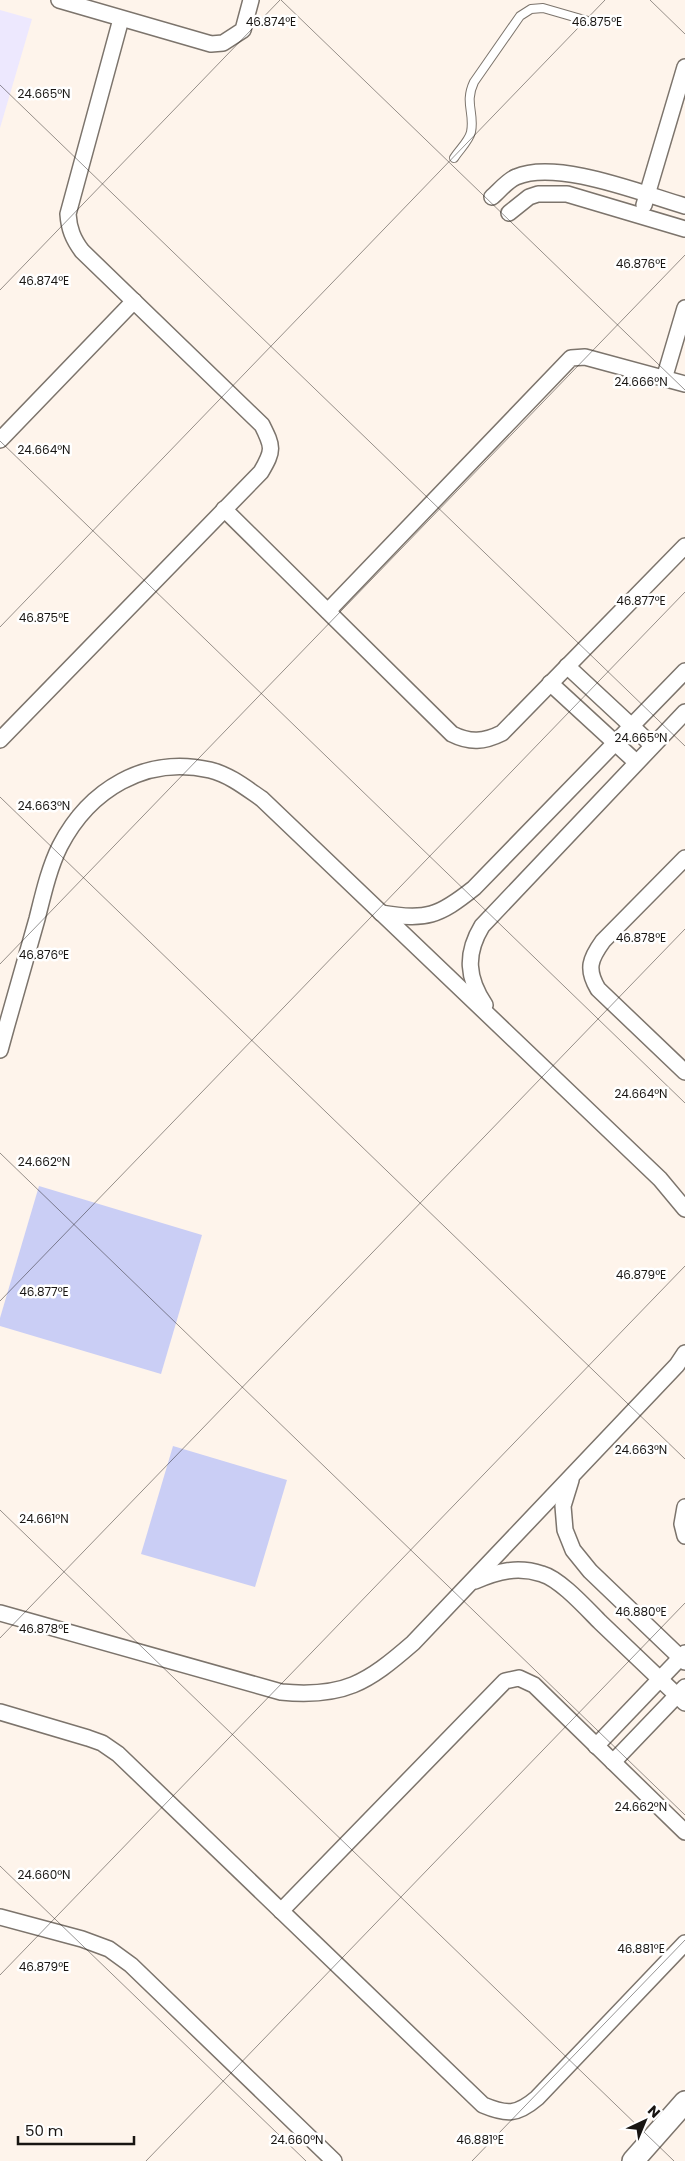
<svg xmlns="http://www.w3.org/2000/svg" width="685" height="2161" viewBox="0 0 685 2161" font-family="Poppins,sans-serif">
<rect width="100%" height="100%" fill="#fef4eb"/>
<polygon fill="#ede8fe" points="0,10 32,19 0,128"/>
<g fill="#cacef5">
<polygon points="39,1186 202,1235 161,1374 0,1326 0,1318"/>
<polygon points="173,1446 287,1480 255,1587 141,1554"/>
</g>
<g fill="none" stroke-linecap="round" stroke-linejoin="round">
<defs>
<path id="service" d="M 454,158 C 459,150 469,141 471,132 C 475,113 464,103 474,82 L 520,16 L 531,9 L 543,8 L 588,21"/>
<g id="minor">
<polyline points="59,0 211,44 223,43 243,30 251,0"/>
<path d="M 492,197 C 499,191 508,180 516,177 C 557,159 643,194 685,206"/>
<polyline points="644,205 685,67"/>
<polyline points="509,213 529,197 538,194 567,194 685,229"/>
<polyline points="664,379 685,308"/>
<polyline points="0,440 134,301"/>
<path d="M 224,509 L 452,734 C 470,743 484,742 502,733 L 685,546"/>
<polyline points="328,611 571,358 585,357 685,384"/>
<polyline points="567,666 652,745"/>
<polyline points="550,683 636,762"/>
<path d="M 0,740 L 261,472 C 274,450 273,447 262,425 L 82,251 C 73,239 69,229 68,214 L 121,19"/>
<path d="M 685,858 L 603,941 C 590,959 586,969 598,989 L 685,1072"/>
<path d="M 381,913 C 426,921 439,916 474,888 L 685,671"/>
<path d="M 485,1005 C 467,978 465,954 482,926 L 685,712"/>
<path d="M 0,1050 C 12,1006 25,962 37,919 C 43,895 49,868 60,846 C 89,790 145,755 210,770 C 230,775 246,788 262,799 L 660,1179 L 685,1209"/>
<polyline points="571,1480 563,1506 565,1530 573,1550 590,1571 685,1662"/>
<polyline points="685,1507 682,1524 685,1536"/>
<path d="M 475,1581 C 498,1571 518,1566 542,1574 C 560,1579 586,1608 600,1622 C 628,1649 657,1676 685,1703"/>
<path d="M 0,1613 L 281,1692 C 344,1698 367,1683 413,1643 L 677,1365 L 685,1353"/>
<path d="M 0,1712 L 88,1738 L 102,1743 L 118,1754 L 483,2105 C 507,2115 517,2115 537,2098 L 685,1943"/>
<polyline points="596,1746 685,1653"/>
<polyline points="613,1762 685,1687"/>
<polyline points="281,1911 505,1681 519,1678 534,1685 685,1832"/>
<polyline points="0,1917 82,1939 109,1949 131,1965 334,2161"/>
</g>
<polyline id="secondary" points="633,2161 685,2102"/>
</defs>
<use href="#service" stroke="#7c746c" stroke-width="10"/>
<use href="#minor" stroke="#7c746c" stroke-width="18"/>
<use href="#secondary" stroke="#7c746c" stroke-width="24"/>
<use href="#service" stroke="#fff" stroke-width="8"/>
<use href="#minor" stroke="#fff" stroke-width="15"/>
<use href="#secondary" stroke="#fff" stroke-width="21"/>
</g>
<path fill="none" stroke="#181512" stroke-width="1" stroke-opacity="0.45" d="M 281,0 L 685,390M 650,0 L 685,34M 0,85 L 685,746M 0,290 L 280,0M 0,441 L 685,1103M 0,627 L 605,0M 0,797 L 685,1459M 0,964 L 685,255M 0,1153 L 685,1815M 0,1301 L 685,592M 0,1510 L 674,2161M 0,1638 L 685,929M 0,1866 L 306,2161M 0,1975 L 685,1266M 146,2161 L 685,1603M 472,2161 L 685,1940"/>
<g font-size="12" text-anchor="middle" fill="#181512" stroke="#fff" stroke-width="5" stroke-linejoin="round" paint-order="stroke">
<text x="271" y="26">46.874°E</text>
<text x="597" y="26">46.875°E</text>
<text x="44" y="98">24.665°N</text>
<text x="641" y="268">46.876°E</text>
<text x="44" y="285">46.874°E</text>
<text x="641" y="386">24.666°N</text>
<text x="44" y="454">24.664°N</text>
<text x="641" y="605">46.877°E</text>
<text x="44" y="622">46.875°E</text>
<text x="641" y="742">24.665°N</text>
<text x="44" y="810">24.663°N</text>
<text x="641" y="942">46.878°E</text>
<text x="44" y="959">46.876°E</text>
<text x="641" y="1098">24.664°N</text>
<text x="44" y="1166">24.662°N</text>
<text x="641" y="1279">46.879°E</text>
<text x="44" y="1296">46.877°E</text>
<text x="641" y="1454">24.663°N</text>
<text x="44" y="1523">24.661°N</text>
<text x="641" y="1616">46.880°E</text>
<text x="44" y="1633">46.878°E</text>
<text x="641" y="1811">24.662°N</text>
<text x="44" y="1879">24.660°N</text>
<text x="641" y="1953">46.881°E</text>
<text x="44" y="1971">46.879°E</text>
<text x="480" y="2144">46.881°E</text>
<text x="297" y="2144">24.660°N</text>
</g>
<g transform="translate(645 2121) rotate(44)" stroke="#ffffff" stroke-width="4" paint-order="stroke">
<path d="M0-4L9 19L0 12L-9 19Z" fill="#181512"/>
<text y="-8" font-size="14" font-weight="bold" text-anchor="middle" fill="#181512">N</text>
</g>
<path d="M18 2136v8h116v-8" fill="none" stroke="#181512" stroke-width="2.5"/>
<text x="25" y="2136" font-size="15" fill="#181512" stroke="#ffffff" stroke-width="4" paint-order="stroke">50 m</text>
</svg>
